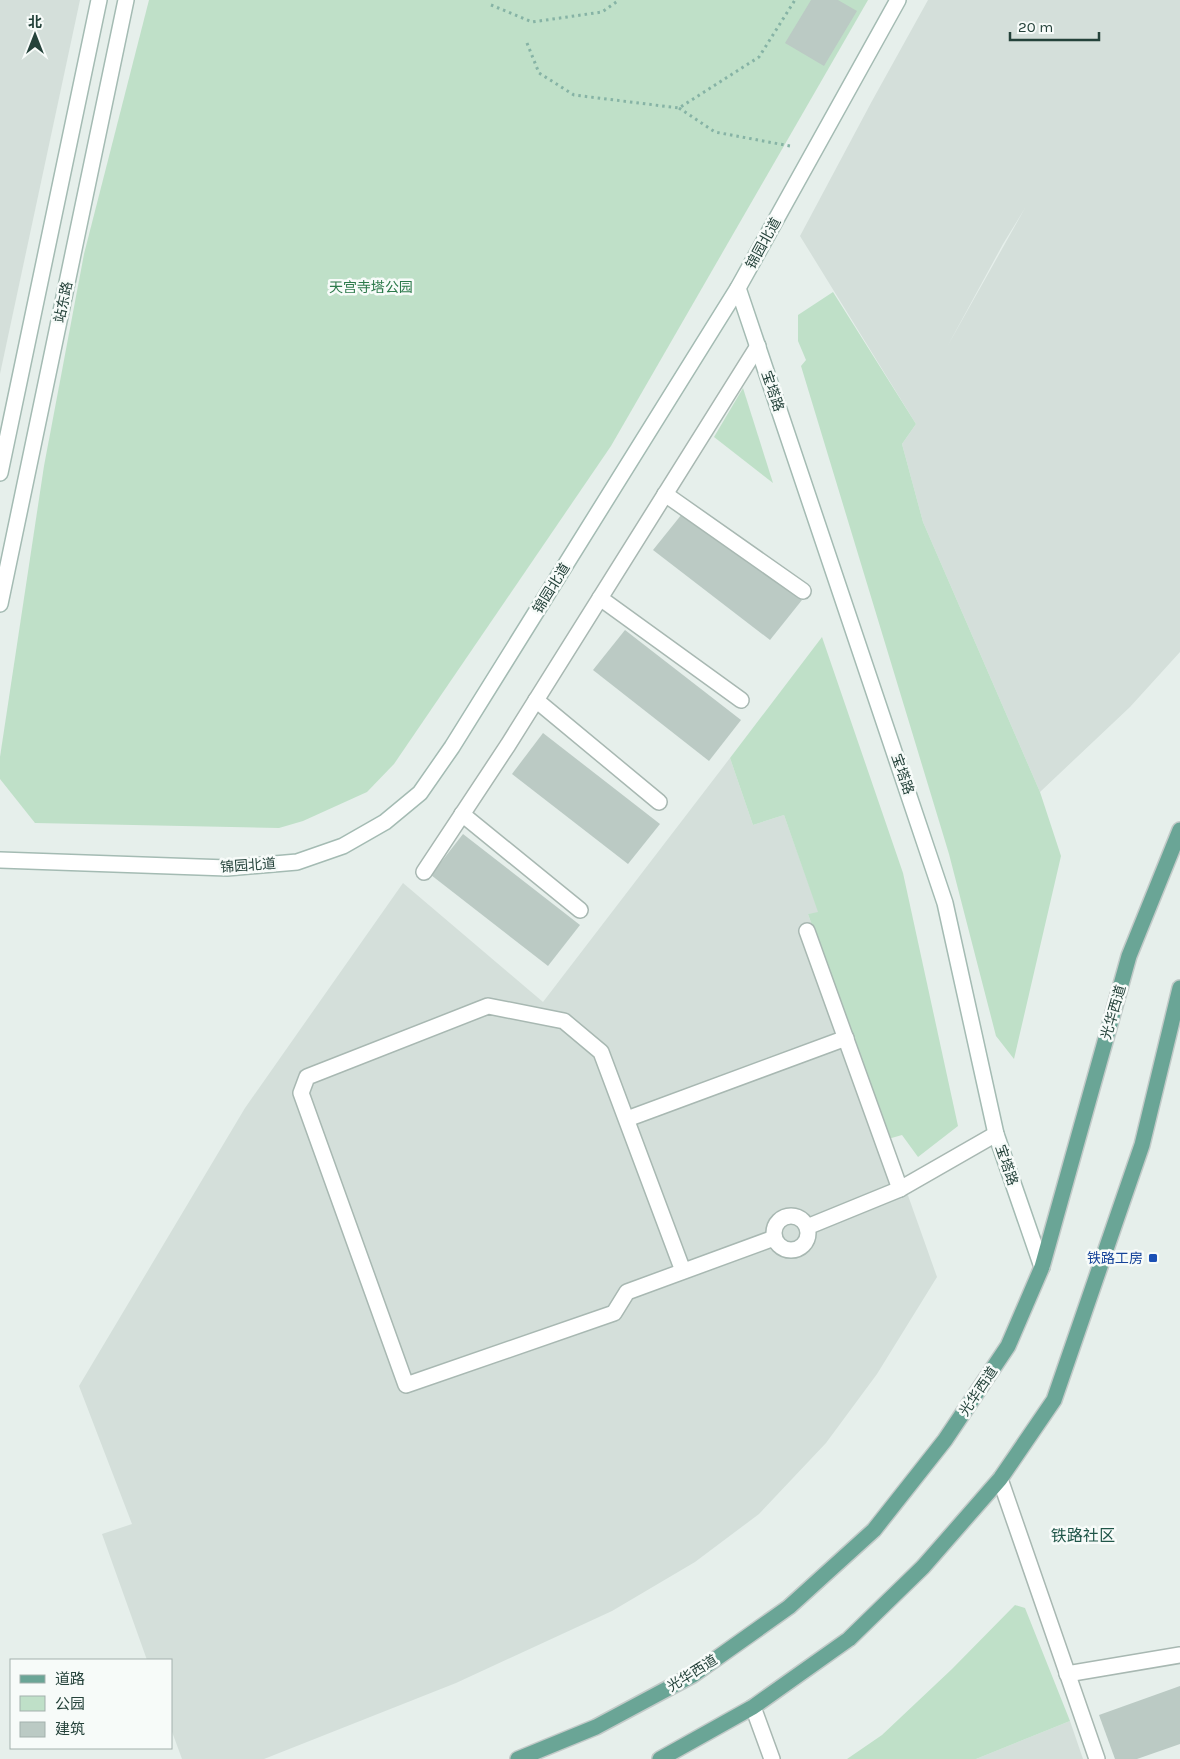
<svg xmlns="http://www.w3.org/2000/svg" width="1180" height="1759" viewBox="0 0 1180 1759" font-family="Karla,'Noto Sans SC',sans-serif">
<rect width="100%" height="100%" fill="#e6efeb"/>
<g fill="#d4dfda" fill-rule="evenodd">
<polygon points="0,0 80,0 0,374"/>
<path d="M 928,0 L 1180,0 L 1180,652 L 1130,707 L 1040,792 L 923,522 L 902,444 L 916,424 L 800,236 L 872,101 ZM 1025,208 L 947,347 L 1003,244 Z"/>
<polygon points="730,758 753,825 784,815 819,913 808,914 937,1277 877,1374 826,1443 759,1514 695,1562 612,1611 456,1683 264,1759 182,1759 171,1729 171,1660 147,1660 102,1534 132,1524 79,1386 245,1108 403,883 543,1002"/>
<polygon points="1070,1721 1083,1759 976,1759"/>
</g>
<g fill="#bfe0c8">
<polygon points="149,0 868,0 611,446 394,764 367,792 303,821 279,828 35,823 0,779 0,757 44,466 84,254"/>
<polygon points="833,292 916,424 902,444 923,522 1040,792 1061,856 1014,1059 996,1036 949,854 801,366 806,360 798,341 798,315"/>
<polygon points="743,388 773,483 714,437"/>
<polygon points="822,637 903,873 958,1126 918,1157 902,1135 888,1139 808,914 818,912 784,815 753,825 730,758"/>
<polygon points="1015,1605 1025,1608 1070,1721 976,1759 847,1759 882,1735 952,1669"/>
</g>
<g fill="#bbcac4">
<polygon points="811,0 838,0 857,11 824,66 785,43"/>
<polygon points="686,509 802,600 770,640 653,550"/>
<polygon points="625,630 741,720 709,761 593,670"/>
<polygon points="543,733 660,824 628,864 512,774"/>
<polygon points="463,834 580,925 548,966 431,875"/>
<polygon points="1180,1686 1180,1744 1137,1759 1115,1759 1099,1715"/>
</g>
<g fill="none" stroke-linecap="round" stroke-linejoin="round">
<defs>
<g id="lane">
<polyline points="665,494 803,591"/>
<polyline points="600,598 741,700"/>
<polyline points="536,700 659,802"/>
<polyline points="462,814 580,910"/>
<polyline points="424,872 508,745 758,346"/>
<polyline points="807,931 900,1189"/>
<polyline points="627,1119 846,1038"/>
<circle cx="791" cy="1233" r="17"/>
<polyline points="807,1227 900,1189 996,1134"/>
<polyline points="683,1271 601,1052 564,1021 488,1006 307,1077 301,1093 406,1385 614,1313 627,1292 774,1238"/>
<polyline points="1067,1674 1180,1655"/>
<polyline points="753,1707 772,1759"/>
</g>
<polyline id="street" points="1000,1479 1097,1759"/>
<g id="secondary">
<polyline points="738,288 945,903 996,1134 1042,1267"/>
<polyline points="0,473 99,0"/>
<polyline points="0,604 126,0"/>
<polyline points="0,860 227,868 297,862 343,846 385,822 420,793 452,747 738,288 898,0"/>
</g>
<g id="primary">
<polyline points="518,1759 596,1727 693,1675 789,1607 874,1530 945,1440 1008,1346 1042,1267 1129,956 1180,830"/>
<polyline points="660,1759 753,1707 849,1639 923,1567 1000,1479 1054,1400 1142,1145 1180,988"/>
</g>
</defs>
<use href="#lane" stroke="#a8b8b2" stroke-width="18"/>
<use href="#street" stroke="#a8b8b2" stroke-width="18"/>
<use href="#secondary" stroke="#a4bbb3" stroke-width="18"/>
<use href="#primary" stroke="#c2cac8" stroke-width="18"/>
<g stroke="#86b3a5" stroke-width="3" stroke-dasharray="2.5 4" stroke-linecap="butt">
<polyline points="491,5 532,22 602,12 619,0"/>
<polyline points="527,43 539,73 574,95 679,108 759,57 795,0"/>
<polyline points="679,108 715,132 790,146"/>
</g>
<use href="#lane" stroke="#fff" stroke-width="15"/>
<use href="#street" stroke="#fff" stroke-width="15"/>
<use href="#secondary" stroke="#fff" stroke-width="15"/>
<use href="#primary" stroke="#6aa596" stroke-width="15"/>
</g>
<rect fill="#1a4fb4" stroke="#f7fbf9" stroke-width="2" x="1148" y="1253" width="10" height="10" rx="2.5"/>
<g text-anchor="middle" stroke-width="5" stroke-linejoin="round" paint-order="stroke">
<g font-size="14" fill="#24423a" stroke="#f7fbf9">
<text transform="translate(763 243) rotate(-61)" y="5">锦园北道</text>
<text transform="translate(63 302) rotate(-78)" y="5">站东路</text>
<text transform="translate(773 391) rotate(71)" y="5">宝塔路</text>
<text transform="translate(551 588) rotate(-58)" y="5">锦园北道</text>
<text transform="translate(903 774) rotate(71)" y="5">宝塔路</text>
<text transform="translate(248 865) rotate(-4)" y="5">锦园北道</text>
<text transform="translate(1113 1012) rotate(-74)" y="5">光华西道</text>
<text transform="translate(1007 1165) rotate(71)" y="5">宝塔路</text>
<text transform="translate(978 1391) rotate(-56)" y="5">光华西道</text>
<text transform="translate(692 1673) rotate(-32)" y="5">光华西道</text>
</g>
<g font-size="14" fill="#2d7a4b" stroke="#f7fbf9">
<text x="371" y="292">天宫寺塔公园</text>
</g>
<g font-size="14" fill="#164399" stroke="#f7fbf9" text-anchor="end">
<text x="1143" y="1263">铁路工房</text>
</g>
<g font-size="16" fill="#1f5548" stroke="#f7fbf9">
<text x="1083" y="1541">铁路社区</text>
</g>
</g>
<rect x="10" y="1659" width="162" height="90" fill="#f7fbf9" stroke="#a3b1ad"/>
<rect x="20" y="1675" width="25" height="8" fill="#6aa596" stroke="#a3b1ad"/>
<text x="55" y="1684" font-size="15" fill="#24423a">道路</text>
<rect x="20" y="1696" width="25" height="15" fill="#bfe0c8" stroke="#a3b1ad"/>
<text x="55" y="1709" font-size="15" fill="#24423a">公园</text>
<rect x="20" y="1722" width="25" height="15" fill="#bbcac4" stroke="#a3b1ad"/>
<text x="55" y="1734" font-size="15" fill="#24423a">建筑</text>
<g transform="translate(35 35)" stroke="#f7fbf9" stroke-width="4" paint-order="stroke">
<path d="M0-4L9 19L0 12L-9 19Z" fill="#24423a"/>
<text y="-8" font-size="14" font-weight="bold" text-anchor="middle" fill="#24423a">北</text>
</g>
<path d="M1010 32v8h89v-8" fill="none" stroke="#24423a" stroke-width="2.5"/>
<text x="1018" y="32" font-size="15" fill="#24423a" stroke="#f7fbf9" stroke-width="4" paint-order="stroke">20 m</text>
</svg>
